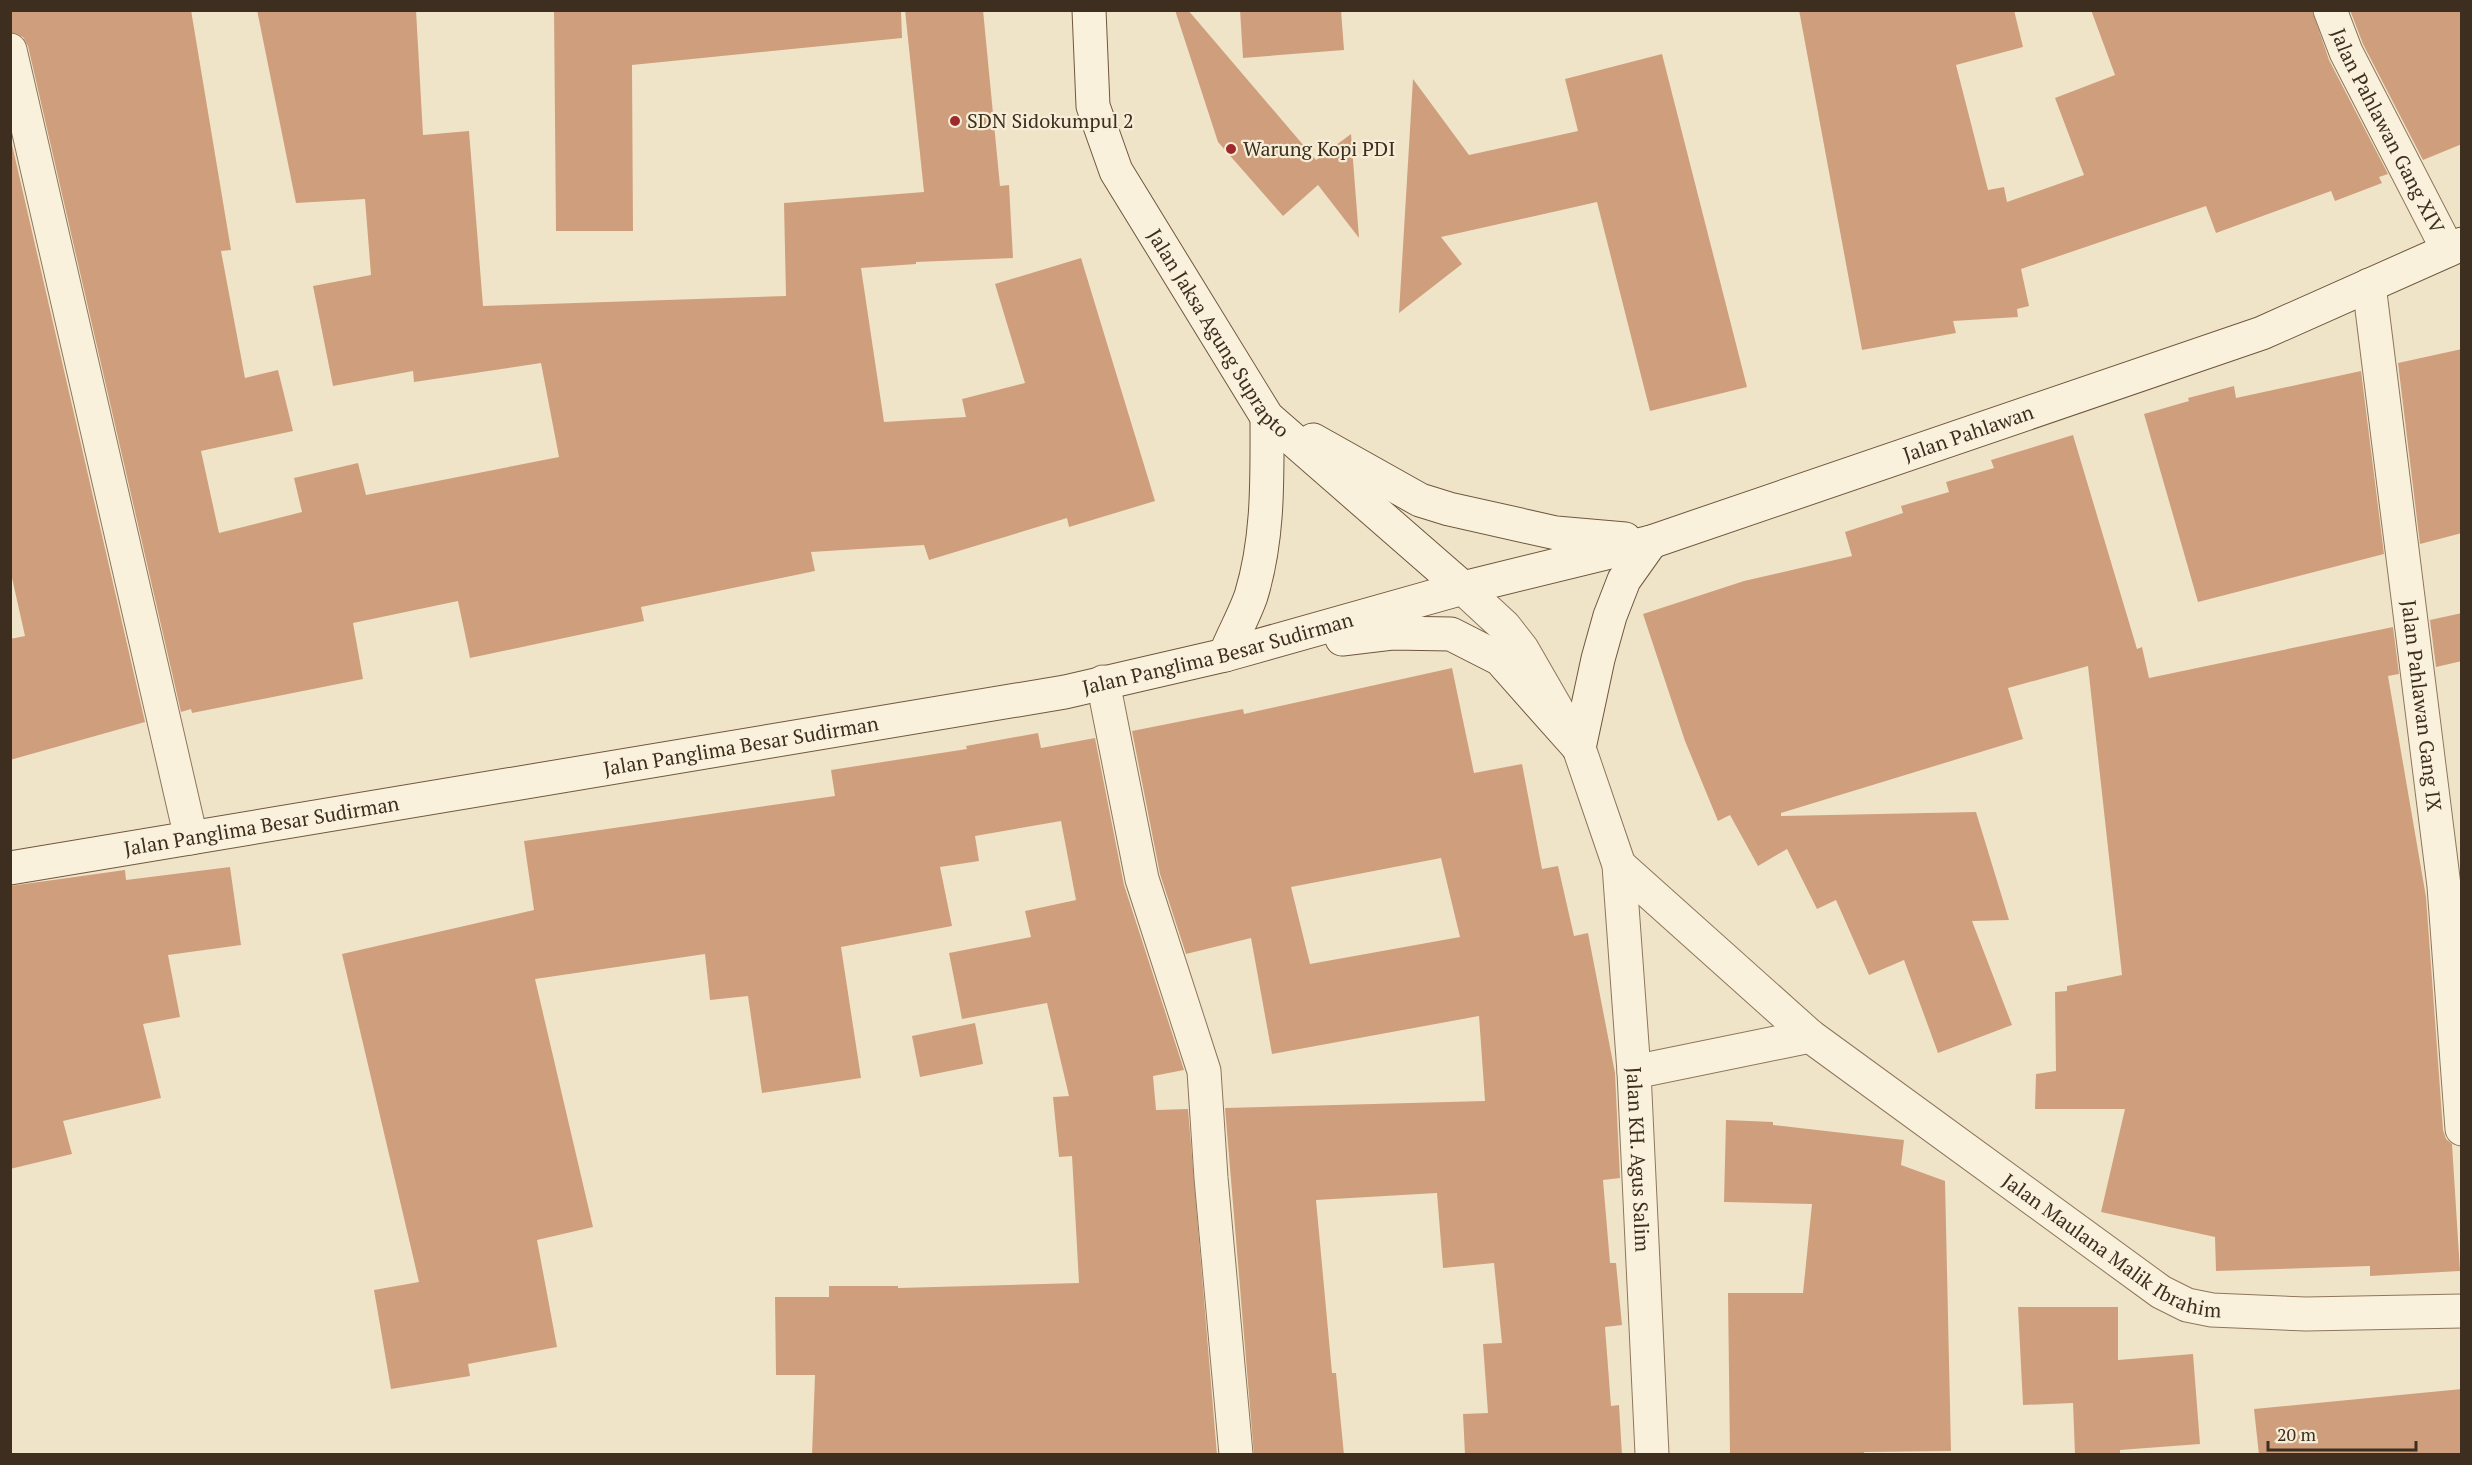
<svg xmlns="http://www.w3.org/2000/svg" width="2472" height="1465" viewBox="0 0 2472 1465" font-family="'PT Serif',serif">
<rect width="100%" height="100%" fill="#f0e4c8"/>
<g fill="#cf9f7d" fill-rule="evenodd">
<polygon points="10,10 191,10 231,250 221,251 245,378 278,370 293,431 201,451 219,533 302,512 294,478 358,463 366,495 559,457 541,363 414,382 413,371 333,386 313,286 371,275 365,199 296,203 257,10 416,10 423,135 469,131 483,306 786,296 784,203 924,192 905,10 983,10 1000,186 1009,185 1013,258 916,262 916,264 861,268 884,422 966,417 962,399 1025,383 995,284 1081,258 1155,501 1069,527 1067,518 929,560 924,545 811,552 815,571 641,607 644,621 470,658 458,601 353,623 363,679 192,713 191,709 181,712 28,46 23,37 10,32"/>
<polygon points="554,10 901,10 902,38 632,65 633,231 556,231"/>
<polygon points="1175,10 1188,10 1316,160 1351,134 1359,238 1318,185 1283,216 1218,142"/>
<polygon points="1240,10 1341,10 1344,50 1243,58"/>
<polygon points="1799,10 2014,10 2023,47 1956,65 1988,190 2004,187 2007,202 2084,175 2055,98 2115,75 2091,10 2312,10 2329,60 2388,174 2379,177 2382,183 2335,201 2331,191 2216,233 2206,206 2021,269 2029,306 2017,309 2018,317 1953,321 1956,333 1862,350"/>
<polygon points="2350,10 2462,10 2462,144 2423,160 2363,44"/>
<polygon points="1662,54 1747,387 1650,411 1597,202 1441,237 1462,264 1399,313 1413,79 1469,155 1578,131 1565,79"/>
<polygon points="10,136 145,722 10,760 10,639 25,636 10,569"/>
<polygon points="2462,349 2462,533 2420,544 2398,363"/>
<polygon points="2361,371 2384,554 2198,602 2144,414 2189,401 2188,398 2234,386 2236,398"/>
<polygon points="2073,435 2137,649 2142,647 2149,678 2393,627 2399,674 2388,676 2426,897 2443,1130 2446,1139 2452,1144 2460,1271 2370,1276 2370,1266 2216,1271 2215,1237 2101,1212 2125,1109 2035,1109 2036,1074 2056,1071 2055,992 2067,991 2067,986 2122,975 2088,666 2008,688 2023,739 1781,813 1781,816 1976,812 2009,920 1972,921 2012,1025 1938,1053 1904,960 1869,975 1836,900 1817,909 1787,849 1758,866 1730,815 1718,821 1685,741 1643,614 1744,581 1852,556 1845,532 1903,513 1901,506 1949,492 1946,482 1994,468 1991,460"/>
<polygon points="2462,613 2462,661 2436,667 2430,620"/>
<path d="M 1452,668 L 1474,773 L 1522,764 L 1542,869 L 1558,866 L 1574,936 L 1588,933 L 1615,1073 L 1620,1178 L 1603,1180 L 1610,1263 L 1616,1263 L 1622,1325 L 1605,1327 L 1611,1406 L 1619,1405 L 1622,1455 L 1465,1455 L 1463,1414 L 1488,1413 L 1483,1344 L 1502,1343 L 1494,1263 L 1443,1268 L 1437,1193 L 1316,1200 L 1332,1373 L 1336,1373 L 1344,1455 L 1254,1455 L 1225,1108 L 1485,1101 L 1479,1016 L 1272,1054 L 1251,938 L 1186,954 L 1160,874 L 1132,731 L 1243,709 L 1244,714 ZM 1441,858 L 1460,937 L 1310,964 L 1291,887 Z"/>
<polygon points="1038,733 1041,748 1095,738 1124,885 1184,1070 1153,1076 1156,1110 1188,1109 1217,1455 812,1455 815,1375 776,1375 775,1297 829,1297 829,1286 898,1286 898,1288 1079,1283 1072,1156 1059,1157 1053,1097 1069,1096 1047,1003 962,1019 949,953 1031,937 1025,911 1076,900 1061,821 975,836 979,861 940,867 952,926 841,947 861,1078 762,1093 748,996 710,1000 705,954 535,979 593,1227 537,1240 557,1347 468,1364 470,1376 391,1389 374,1290 419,1282 342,954 534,910 524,841 835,796 831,770 967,749 966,746"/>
<polygon points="230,867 241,945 168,955 180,1017 143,1024 161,1098 63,1121 72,1154 10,1169 10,886 125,870 126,880"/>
<polygon points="975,1023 983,1064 920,1077 912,1036"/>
<polygon points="1726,1120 1773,1122 1773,1125 1904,1140 1901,1165 1945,1181 1951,1451 1864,1452 1864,1455 1730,1455 1728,1293 1803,1293 1812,1204 1724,1202"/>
<polygon points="2018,1307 2118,1307 2118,1360 2193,1354 2200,1444 2120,1450 2120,1455 2075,1455 2073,1403 2023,1405"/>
<polygon points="2462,1389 2462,1455 2259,1455 2254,1409"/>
</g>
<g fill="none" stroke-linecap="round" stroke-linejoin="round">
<defs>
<g id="minor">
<path id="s1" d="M 2330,10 L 2346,52 L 2448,250"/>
<polyline points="10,50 191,838"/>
<path id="s2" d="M 2369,285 L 2444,886 L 2462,1129"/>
<polyline points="1103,682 1142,879 1204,1071 1211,1178 1236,1454"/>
</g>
<g id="tertiary">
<path id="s3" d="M 1463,588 L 1504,626 L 1522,649 L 1579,748 L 1619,865 L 1634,1072 L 1652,1454"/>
<path id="s4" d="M 1619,865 L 1810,1036 L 2161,1292 L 2187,1305 L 2212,1310 L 2306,1314 L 2462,1311"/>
<polyline points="1634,1072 1810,1036"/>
</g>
<g id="secondary">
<path id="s5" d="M 1089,10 L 1093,106 L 1116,171 L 1267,417 L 1463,588"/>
<polyline points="1313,440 1420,500 1449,509 1556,533 1625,539"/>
<polyline points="1342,639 1392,633 1451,634 1500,659 1579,748"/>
<path d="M 1225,655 C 1233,635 1244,616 1251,596 C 1269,537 1267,477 1267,417"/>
<polyline points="1579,748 1598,659 1610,616 1624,580 1651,542"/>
<path id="s6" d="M 10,868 L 1065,692 L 1225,655 L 1463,588 L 1651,542 L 2262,333 L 2462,244"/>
</g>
</defs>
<use href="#minor" stroke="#8d765c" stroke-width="35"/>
<use href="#tertiary" stroke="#8d765c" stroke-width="35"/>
<use href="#secondary" stroke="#6f573f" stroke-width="35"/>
<use href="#minor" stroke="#faf1dc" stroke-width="33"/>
<use href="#tertiary" stroke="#faf1dc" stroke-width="33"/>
<use href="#secondary" stroke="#faf1dc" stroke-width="33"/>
</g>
<g fill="#9e2a2b" stroke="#f7eed8" stroke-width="2">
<circle cx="955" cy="121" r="6"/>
<circle cx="1231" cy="149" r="6"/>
</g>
<g text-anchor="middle" stroke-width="4.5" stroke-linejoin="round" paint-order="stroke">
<g font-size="20" fill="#3d2e20" stroke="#f7eed8" text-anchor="start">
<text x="967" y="128">SDN Sidokumpul 2</text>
<text x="1243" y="156">Warung Kopi PDI</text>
</g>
<g font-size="20" fill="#3d2e20" stroke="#f7eed8">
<text dy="7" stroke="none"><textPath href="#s1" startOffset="134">Jalan Pahlawan Gang XIV</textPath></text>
<text dy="7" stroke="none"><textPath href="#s5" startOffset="357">Jalan Jaksa Agung Suprapto</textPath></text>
<text dy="7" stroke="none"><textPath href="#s6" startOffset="2010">Jalan Pahlawan</textPath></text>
<text dy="7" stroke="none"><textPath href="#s6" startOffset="1227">Jalan Panglima Besar Sudirman</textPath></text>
<text dy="7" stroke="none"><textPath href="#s2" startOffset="424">Jalan Pahlawan Gang IX</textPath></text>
<text dy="7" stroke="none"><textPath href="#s6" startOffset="741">Jalan Panglima Besar Sudirman</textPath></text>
<text dy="7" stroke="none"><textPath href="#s6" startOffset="255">Jalan Panglima Besar Sudirman</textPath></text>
<text dy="7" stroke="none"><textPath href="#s3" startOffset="618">Jalan KH. Agus Salim</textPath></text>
<text dy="7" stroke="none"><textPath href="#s4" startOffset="626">Jalan Maulana Malik Ibrahim</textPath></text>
</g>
</g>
<rect width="2472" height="1465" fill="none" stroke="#3d2e20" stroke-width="24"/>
<path d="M2268 1441v9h148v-9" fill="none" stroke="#3d2e20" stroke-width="3"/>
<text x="2277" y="1441" font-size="18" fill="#3d2e20" stroke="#f7eed8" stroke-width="4.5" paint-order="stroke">20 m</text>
</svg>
